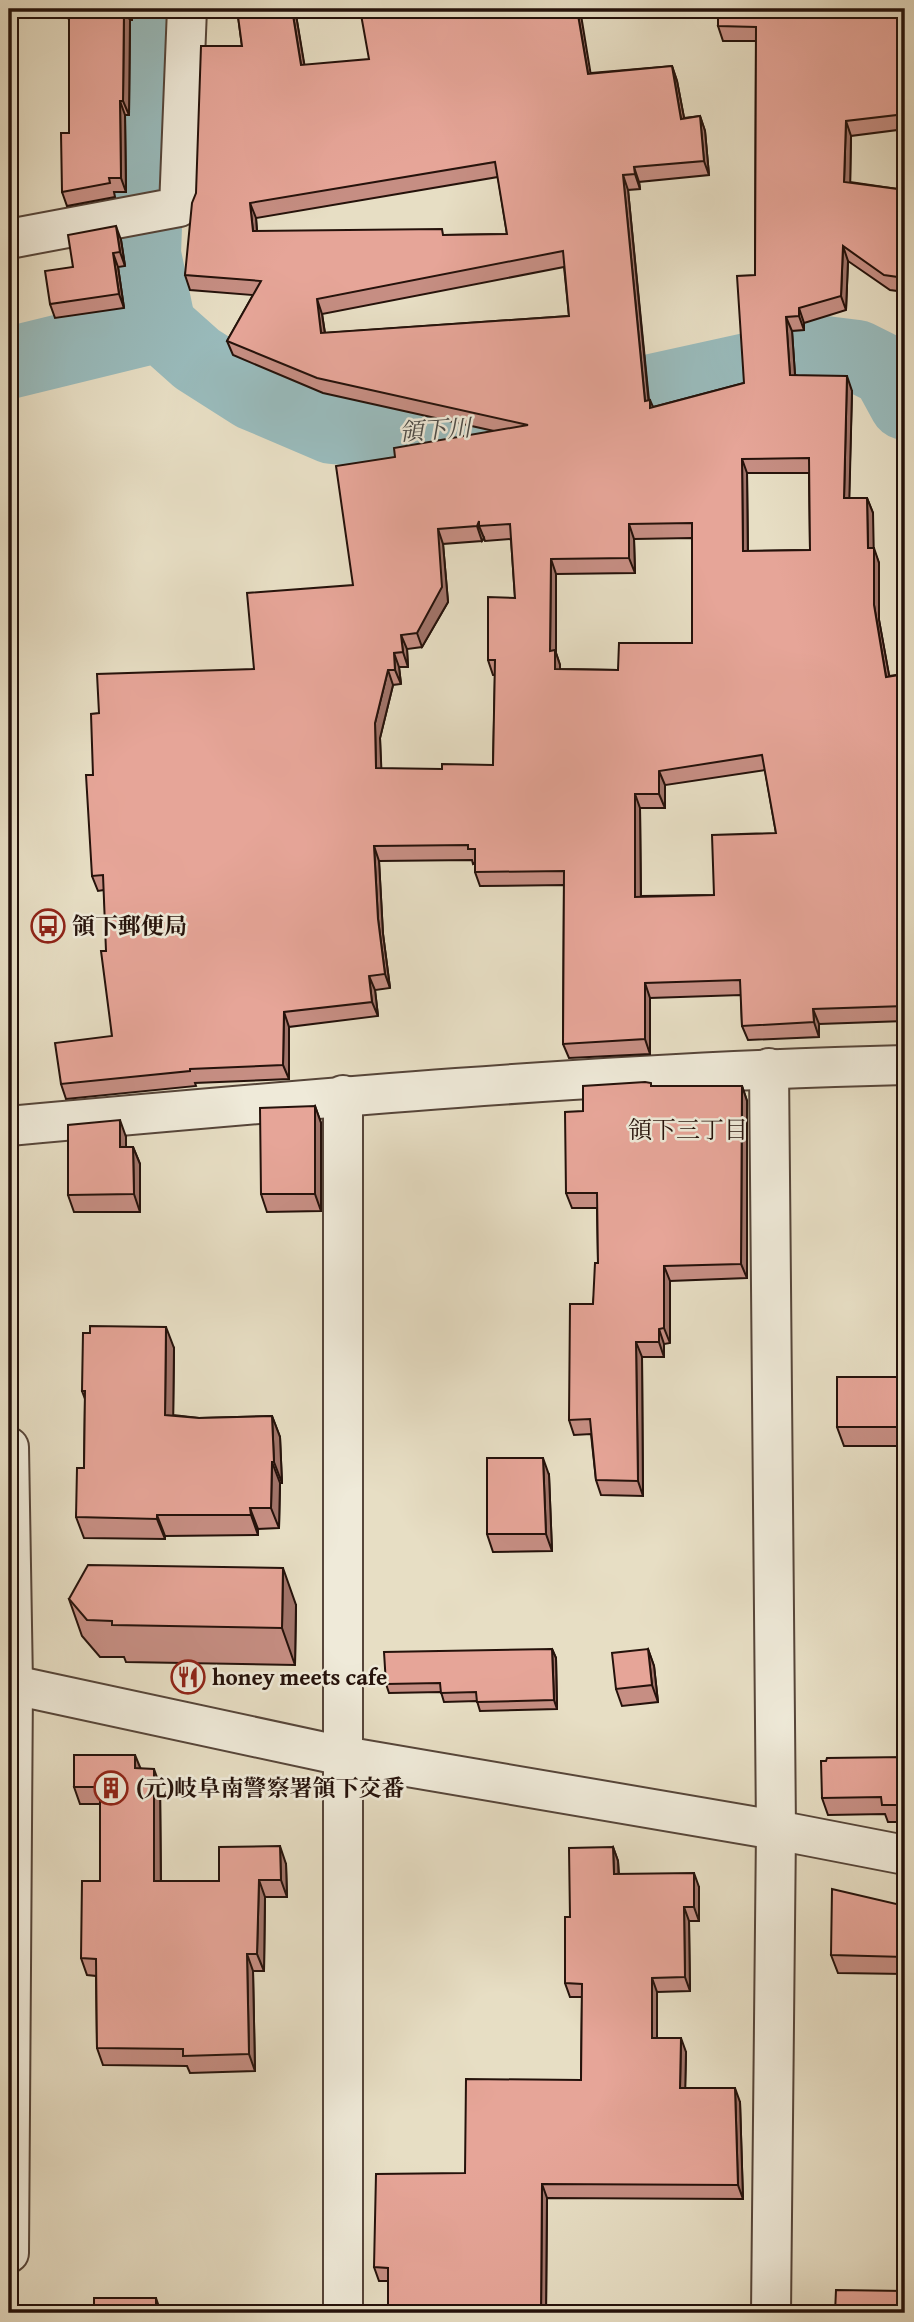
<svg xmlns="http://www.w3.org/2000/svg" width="914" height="2322" viewBox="0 0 914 2322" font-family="'Gentium Book Plus','Noto Serif JP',serif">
<rect width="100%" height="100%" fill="#e7dec4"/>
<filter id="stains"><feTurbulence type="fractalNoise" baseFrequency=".00286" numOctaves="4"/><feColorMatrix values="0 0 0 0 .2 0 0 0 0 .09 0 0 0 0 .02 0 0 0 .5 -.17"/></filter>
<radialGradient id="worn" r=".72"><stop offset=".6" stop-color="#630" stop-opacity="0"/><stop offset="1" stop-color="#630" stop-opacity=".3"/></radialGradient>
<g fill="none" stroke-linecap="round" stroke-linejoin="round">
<g stroke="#99bbbc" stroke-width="72">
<polyline points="154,9 145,254 160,326"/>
<polyline points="9,363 160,326 197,359 252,394 332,428 406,435 493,425 825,352 857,356 887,371 905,404"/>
</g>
<defs>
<g id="minor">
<polyline points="9,239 179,207 187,9"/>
<polyline points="769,1068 776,1830 771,2313"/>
<path d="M 9,1126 C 307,1099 606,1072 905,1065"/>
<polyline points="9,1447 13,1684 9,2253"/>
<polyline points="9,1684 343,1756 776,1830 905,1855"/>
<polyline points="343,2313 343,1095"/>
</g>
</defs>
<use href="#minor" stroke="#564539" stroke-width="42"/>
<use href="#minor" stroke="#efead9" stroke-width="38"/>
</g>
<g fill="#c68e83" stroke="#25120b" stroke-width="2" fill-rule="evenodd">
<polygon points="65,9 132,9 132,20 130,20 129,115 125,115 126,192 114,192 115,197 67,206 62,192 69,133 69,20"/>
<path d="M 237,9 L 295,9 L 304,65 L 591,73 L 672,66 L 677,81 L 684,118 L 700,116 L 705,131 L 709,175 L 639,182 L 640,189 L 628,190 L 649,400 L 650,400 L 653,407 L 744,383 L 755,275 L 756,41 L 723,41 L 718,26 L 905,9 L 905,129 L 851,136 L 850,182 L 905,190 L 905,292 L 890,290 L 848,261 L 846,310 L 804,323 L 804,330 L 792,331 L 795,375 L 852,391 L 849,498 L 867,498 L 873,513 L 873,548 L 879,563 L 879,620 L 889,676 L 905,674 L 905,1021 L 819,1024 L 819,1037 L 748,1040 L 742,1026 L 741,995 L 650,998 L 650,1054 L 569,1058 L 563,1044 L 564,885 L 480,886 L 475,872 L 475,863 L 473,864 L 472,860 L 379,861 L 383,934 L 390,988 L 375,990 L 378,1016 L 289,1027 L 289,1079 L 195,1083 L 196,1086 L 66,1099 L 61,1084 L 112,1036 L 104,890 L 98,891 L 92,876 L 93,775 L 99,713 L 254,669 L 353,585 L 395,457 L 494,431 L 323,393 L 233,355 L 227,341 L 253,295 L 190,290 L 185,275 L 242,46 ZM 498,177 L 507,234 L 444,235 L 257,231 L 256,218 ZM 564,267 L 569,316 L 325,333 L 322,314 ZM 747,473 L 809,473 L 810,550 L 748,551 ZM 484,538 L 485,541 L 511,539 L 515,598 L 488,660 L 493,675 L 495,675 L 493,765 L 442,769 L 381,769 L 380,738 L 393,685 L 401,684 L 399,667 L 408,667 L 407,649 L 422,647 L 448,602 L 443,544 L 482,541 ZM 692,538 L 692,643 L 618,670 L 560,669 L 560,665 L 556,653 L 556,574 L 635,573 L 634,539 ZM 765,770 L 776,833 L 714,895 L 641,896 L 640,808 L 665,808 L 665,785 Z"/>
<polygon points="121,240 125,266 118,267 124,308 55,318 50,304 73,267"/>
<polygon points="652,1086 742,1086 747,1101 747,1278 670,1281 670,1343 664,1344 664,1357 642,1357 643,1496 601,1495 596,1480 591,1434 574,1435 569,1420 593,1304 598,1263 597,1208 572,1208 566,1193 583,1111"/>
<polygon points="315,1106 321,1123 321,1211 267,1212 261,1194"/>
<polygon points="126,1137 126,1147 133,1147 140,1164 140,1212 74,1212 68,1195"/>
<polygon points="174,1348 173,1415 199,1418 272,1416 280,1437 282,1483 280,1483 279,1528 258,1529 258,1535 165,1536 165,1539 84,1538 76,1517 84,1468 85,1399 82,1391"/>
<polygon points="905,1377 905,1446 844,1446 837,1427"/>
<polygon points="549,1475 552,1551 493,1552 487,1534"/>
<polygon points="69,1599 296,1605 295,1665 126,1662 124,1657 100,1657 82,1636"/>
<polygon points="552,1649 556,1658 557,1709 480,1711 477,1701 444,1702 441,1692 389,1693 386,1684"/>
<polygon points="648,1649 654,1666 658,1702 622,1706 616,1689"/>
<polygon points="905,1757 905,1822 888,1822 885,1814 828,1815 822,1798"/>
<polygon points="140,1768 160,1786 161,1881 219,1881 286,1864 287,1897 265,1897 264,1971 253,1971 255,2071 190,2073 187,2066 103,2065 97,2048 96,1976 87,1975 81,1958 100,1881 100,1804 80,1804 74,1787"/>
<polygon points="613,1847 618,1861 619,1874 699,1887 699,1921 689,1921 690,1991 657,1992 657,2038 686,2052 685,2088 740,2102 743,2199 547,2198 546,2313 388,2313 388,2281 379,2281 374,2267 465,2173 581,2080 582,1997 570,1997 565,1983 570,1917"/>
<polygon points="905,1906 905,1974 838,1973 831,1955"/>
</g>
<g fill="#a1746a" stroke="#25120b" stroke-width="2">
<polygon points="124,9 130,20 129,115 123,101"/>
<polygon points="128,9 132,9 132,20"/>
<polygon points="292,9 295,9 307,80 301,65"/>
<polygon points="577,9 580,9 593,88 588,74"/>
<polygon points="672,66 677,81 687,133 681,119"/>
<polygon points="120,101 125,115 126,192 121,178"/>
<polygon points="700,116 705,131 709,175 704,161"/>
<polygon points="846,121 851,136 850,196 844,182"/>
<polygon points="634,167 639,182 640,189 635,174"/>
<polygon points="623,175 628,190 650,416 645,401"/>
<polygon points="250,203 256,218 258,246 253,231"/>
<polygon points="116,226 121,240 125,266 120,252"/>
<polygon points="843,246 848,261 846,310 841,296"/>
<polygon points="113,253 118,267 124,308 119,294"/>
<polygon points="317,299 322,314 327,348 321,333"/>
<polygon points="799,308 804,323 804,330 799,316"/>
<polygon points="786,317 792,331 796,390 790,375"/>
<polygon points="847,376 852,391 849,513 844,498"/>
<polygon points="742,459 747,473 748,565 743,551"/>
<polygon points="867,498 873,513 874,563 868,548"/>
<polygon points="479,521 479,526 484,538 482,541 477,526"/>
<polygon points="629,524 634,539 635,573 629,558"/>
<polygon points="438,529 443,544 448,602 422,647 417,633"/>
<polygon points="874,548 879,563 879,620 892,691 886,677 874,605"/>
<polygon points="551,559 556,574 556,653 560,665 560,684 555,669 550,651"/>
<polygon points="401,635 407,649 408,667 403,652"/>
<polygon points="394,653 399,667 401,684 395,670"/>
<polygon points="388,670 393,685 380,738 382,783 376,768 375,723"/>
<polygon points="659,771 665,785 665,808 659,794"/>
<polygon points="635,794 640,808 641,911 635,897"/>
<polygon points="374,846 379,861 383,934 390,988 385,974 378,919"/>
<polygon points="369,976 375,990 378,1016 372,1002"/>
<polygon points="645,983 650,998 650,1054 645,1039"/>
<polygon points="813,1009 819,1024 819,1037 814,1022"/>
<polygon points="284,1012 289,1027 289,1079 283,1065"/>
<polygon points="742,1086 747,1101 747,1278 741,1264"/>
<polygon points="315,1106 321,1123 321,1211 315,1194"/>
<polygon points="120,1120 126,1137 126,1164 120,1147"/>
<polygon points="133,1147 140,1164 140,1212 134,1194"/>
<polygon points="664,1266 670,1281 670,1343 664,1328"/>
<polygon points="166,1327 174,1348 173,1435 165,1415"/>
<polygon points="659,1329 664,1344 664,1357 659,1342"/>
<polygon points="636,1342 642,1357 643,1496 638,1481"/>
<polygon points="272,1416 280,1437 282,1483 274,1462"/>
<polygon points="543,1458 549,1475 552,1551 546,1534"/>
<polygon points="272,1462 280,1483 279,1528 271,1508"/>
<polygon points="250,1508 258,1529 258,1535 251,1515"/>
<polygon points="157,1515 165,1536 165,1539 157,1519"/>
<polygon points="283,1568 296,1605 295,1665 282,1628"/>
<polygon points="552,1649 556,1658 557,1709 554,1700"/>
<polygon points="648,1649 654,1666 658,1702 652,1685"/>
<polygon points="135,1755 142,1772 135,1768"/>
<polygon points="154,1769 160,1786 161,1898 154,1881"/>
<polygon points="280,1846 286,1864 287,1897 281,1880"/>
<polygon points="613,1847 618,1861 619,1888 614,1874"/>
<polygon points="694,1873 699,1887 699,1921 694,1907"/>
<polygon points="259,1880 265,1897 264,1971 257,1954"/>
<polygon points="684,1907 689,1921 690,1991 685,1977"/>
<polygon points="247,1954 253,1971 255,2071 249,2054"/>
<polygon points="652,1978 657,1992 657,2052 652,2038"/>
<polygon points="681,2038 686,2052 685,2102 680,2088"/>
<polygon points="735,2088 740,2102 743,2199 738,2185"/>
<polygon points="542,2184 547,2198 546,2313 541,2313"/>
<polygon points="156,2298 161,2313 156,2313"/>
</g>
<g fill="#e6a598" stroke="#25120b" stroke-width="2" fill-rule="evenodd">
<polygon points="69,9 124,9 123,101 120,101 121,178 109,178 110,183 62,192 61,133 69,133"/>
<path d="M 237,9 L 292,9 L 301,65 L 369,59 L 360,9 L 577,9 L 588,74 L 672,66 L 681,119 L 700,116 L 704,161 L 634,167 L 635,174 L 623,175 L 645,401 L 650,400 L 650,408 L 744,383 L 737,276 L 755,275 L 756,27 L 718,26 L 718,9 L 905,9 L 905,114 L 846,121 L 844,182 L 905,190 L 905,278 L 884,275 L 843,246 L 841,296 L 799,308 L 799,316 L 786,317 L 790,375 L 847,376 L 844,498 L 867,498 L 868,548 L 874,548 L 874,605 L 886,677 L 905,674 L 905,1006 L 813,1009 L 814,1022 L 742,1026 L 740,980 L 645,983 L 645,1039 L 563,1044 L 564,871 L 475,872 L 475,849 L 468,849 L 468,845 L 374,846 L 378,919 L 385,974 L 369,976 L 372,1002 L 284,1012 L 283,1065 L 190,1069 L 190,1071 L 61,1084 L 55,1043 L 112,1036 L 101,951 L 106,951 L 103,875 L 92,876 L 86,775 L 93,775 L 91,714 L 99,713 L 97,674 L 254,669 L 247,593 L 353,585 L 336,466 L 395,457 L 394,448 L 528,425 L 317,378 L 227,341 L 261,281 L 185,275 L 192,203 L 196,193 L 201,46 L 242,46 ZM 495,162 L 507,234 L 443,235 L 442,229 L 253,231 L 250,203 ZM 563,251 L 569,316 L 321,333 L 317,299 ZM 809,458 L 810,550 L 743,551 L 742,459 ZM 479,521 L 479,526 L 510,524 L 515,598 L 488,597 L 488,660 L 495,660 L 493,765 L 442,764 L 442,769 L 376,768 L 375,723 L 388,670 L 395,670 L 394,653 L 403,652 L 401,635 L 417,633 L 442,587 L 438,529 L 477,526 ZM 692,523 L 692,643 L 619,643 L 618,670 L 555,669 L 555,650 L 550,651 L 551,559 L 629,558 L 629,524 ZM 762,755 L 776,833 L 712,835 L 714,895 L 635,897 L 635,794 L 659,794 L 659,771 Z"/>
<polygon points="116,226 120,252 113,253 119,294 50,304 45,271 73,267 68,235"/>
<polygon points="645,1082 651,1083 651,1086 742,1086 741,1264 664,1266 664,1328 659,1329 659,1342 636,1342 638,1481 596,1480 590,1419 569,1420 570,1304 593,1304 595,1263 598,1263 597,1193 566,1193 565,1112 583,1111 583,1086"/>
<polygon points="315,1106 315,1194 261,1194 260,1108"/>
<polygon points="120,1120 120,1147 133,1147 134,1194 68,1195 68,1125"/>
<polygon points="90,1326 166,1327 165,1415 199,1418 272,1416 274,1462 272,1462 271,1508 250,1508 251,1515 157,1515 157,1519 76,1517 77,1468 84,1468 85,1391 82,1391 83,1333 90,1333"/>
<rect x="837" y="1377" width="68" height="50"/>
<polygon points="487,1458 543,1458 546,1534 487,1534"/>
<polygon points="88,1565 283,1568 282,1628 112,1625 112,1621 87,1620 69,1599"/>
<polygon points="552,1649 554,1700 477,1702 476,1692 441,1693 440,1683 386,1684 384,1652"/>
<polygon points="648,1649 652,1685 616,1689 612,1653"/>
<polygon points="74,1755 135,1755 135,1768 154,1769 154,1881 219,1881 219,1847 280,1846 281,1880 259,1880 257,1954 247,1954 249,2054 183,2056 183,2049 97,2048 96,1959 81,1958 82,1881 100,1881 100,1787 74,1787"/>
<polygon points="905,1757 905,1805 882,1805 881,1797 822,1798 821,1761 826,1761 827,1758"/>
<polygon points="613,1847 614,1874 694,1873 694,1907 684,1907 685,1977 652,1978 652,2038 681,2038 680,2088 735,2088 738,2185 542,2184 541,2313 388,2313 388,2268 374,2267 376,2174 465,2173 466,2079 581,2080 582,1984 565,1983 565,1917 570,1917 569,1848"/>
<polygon points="832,1889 905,1906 905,1957 831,1955"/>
<polygon points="836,2290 905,2291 905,2313 835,2313"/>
<rect x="94" y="2298" width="62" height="15"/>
</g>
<defs>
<symbol id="bus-ring" viewBox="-11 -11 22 22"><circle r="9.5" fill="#efead9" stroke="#8f2418" stroke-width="1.5"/><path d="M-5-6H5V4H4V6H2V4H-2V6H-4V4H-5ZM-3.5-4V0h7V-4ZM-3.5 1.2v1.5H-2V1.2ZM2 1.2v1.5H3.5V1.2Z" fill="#8f2418"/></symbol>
<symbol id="restaurant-ring" viewBox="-11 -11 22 22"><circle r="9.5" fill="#efead9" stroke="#8f2418" stroke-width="1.5"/><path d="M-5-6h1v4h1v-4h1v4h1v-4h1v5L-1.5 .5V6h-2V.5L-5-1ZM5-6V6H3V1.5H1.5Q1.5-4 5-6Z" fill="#8f2418"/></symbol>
<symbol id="building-ring" viewBox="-11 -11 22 22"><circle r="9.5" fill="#efead9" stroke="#8f2418" stroke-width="1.5"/><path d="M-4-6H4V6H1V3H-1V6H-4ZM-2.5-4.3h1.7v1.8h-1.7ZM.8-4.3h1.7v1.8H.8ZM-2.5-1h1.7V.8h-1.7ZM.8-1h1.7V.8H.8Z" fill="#8f2418"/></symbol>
</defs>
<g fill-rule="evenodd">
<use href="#bus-ring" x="29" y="907" width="38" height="38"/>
<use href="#restaurant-ring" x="169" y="1658" width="38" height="38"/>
<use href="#building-ring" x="92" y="1769" width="38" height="38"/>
</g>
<g text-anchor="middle" stroke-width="5" stroke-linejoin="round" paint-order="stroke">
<g font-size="23" font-weight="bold" fill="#25120b" stroke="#efead9" text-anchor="start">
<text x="72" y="934">領下郵便局</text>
<text x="212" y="1685">honey meets cafe</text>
<text x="136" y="1796">(元)岐阜南警察署領下交番</text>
</g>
<g font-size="24" font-style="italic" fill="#4e4d49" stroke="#efead9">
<text transform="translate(435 430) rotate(-4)" y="8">領下川</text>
</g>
<g font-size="24" fill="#25120b" stroke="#efead9">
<text x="688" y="1138">領下三丁目</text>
</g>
</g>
<rect width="914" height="2322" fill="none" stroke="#e7dec4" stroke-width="35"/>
<rect x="10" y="10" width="893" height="2301" fill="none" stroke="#25120b" stroke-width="3.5"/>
<rect x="18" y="18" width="879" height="2287" fill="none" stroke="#25120b" stroke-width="2"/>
<rect width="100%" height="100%" filter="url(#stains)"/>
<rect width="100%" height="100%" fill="url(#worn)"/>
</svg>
